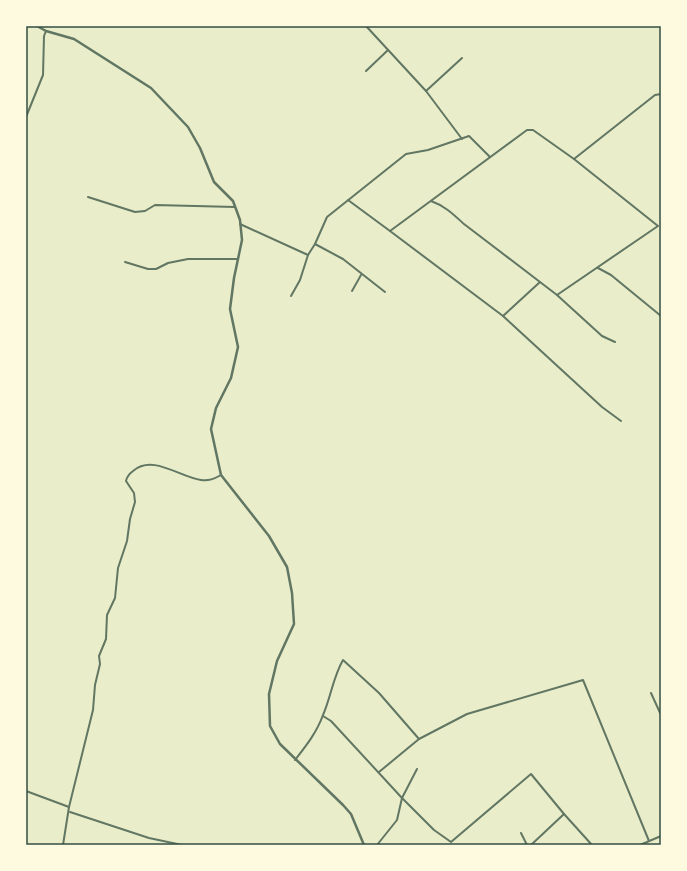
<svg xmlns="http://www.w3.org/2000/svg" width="687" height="871" viewBox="0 0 687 871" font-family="'Source Sans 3',sans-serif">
<rect width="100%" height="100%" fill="#e9edc9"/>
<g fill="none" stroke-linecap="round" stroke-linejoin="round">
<g stroke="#617663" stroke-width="2">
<polyline points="366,26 426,91 462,139"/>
<polyline points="366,71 388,50"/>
<polyline points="426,91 462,58"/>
<polyline points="26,117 43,75 44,36 46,31"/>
<polyline points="574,159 655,95 661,94"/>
<polyline points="88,197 135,212 145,211 155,205 235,207"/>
<polyline points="348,200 390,231"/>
<path d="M 431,201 C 445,206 453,214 464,224 L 557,295 L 658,226 L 574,159 L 533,130 L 527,130 L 390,231 L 503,316 L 540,282"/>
<polyline points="240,224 308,255 315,244 327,217 406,154 428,150 469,136 490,157"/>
<polyline points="315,244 343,259 385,292"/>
<polyline points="125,262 148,269 156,269 168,263 188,259 238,259"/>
<polyline points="598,268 611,275 661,316"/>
<polyline points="352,291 361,275"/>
<polyline points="557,295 602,336 615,342"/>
<polyline points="291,296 300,280 308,255"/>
<polyline points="503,316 602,407 621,421"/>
<polyline points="651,693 661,715"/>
<polyline points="323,716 331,721 402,798 434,830 451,842 531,774 564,814"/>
<polyline points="419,739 467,714 583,680 649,841"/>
<path d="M 295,760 C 306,746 317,732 323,715 C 331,697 333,677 343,660 L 379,693 L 419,739 L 379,772"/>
<polyline points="26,791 69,807 63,845"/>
<path d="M 69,807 L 93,710 L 95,685 L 100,664 L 99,656 L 106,639 L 107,615 L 115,598 L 118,568 L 127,541 L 130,519 L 135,502 L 134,493 L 126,481 C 127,476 129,474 133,471 C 153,454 179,477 201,480 C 209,481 214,479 221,475"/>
<polyline points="70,812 149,838 182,845"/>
<polyline points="521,833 527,845"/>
<polyline points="377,845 397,820 402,798 417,769"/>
<polyline points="531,845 564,814 592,845"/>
<polyline points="640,845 661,836"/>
</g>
<polyline stroke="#617663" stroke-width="2.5" points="37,26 46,31 74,39 151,88 188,127 200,148 214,182 233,201 240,220 242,240 234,278 230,309 238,347 231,378 216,408 211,429 221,475 269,536 287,567 292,593 294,624 277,661 269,694 270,726 280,744 343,805 351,814 364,845"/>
</g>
<rect width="687" height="871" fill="none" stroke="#fefae0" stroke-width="54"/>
<rect x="27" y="27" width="633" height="817" fill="none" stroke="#344e41" stroke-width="1.5"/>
</svg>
